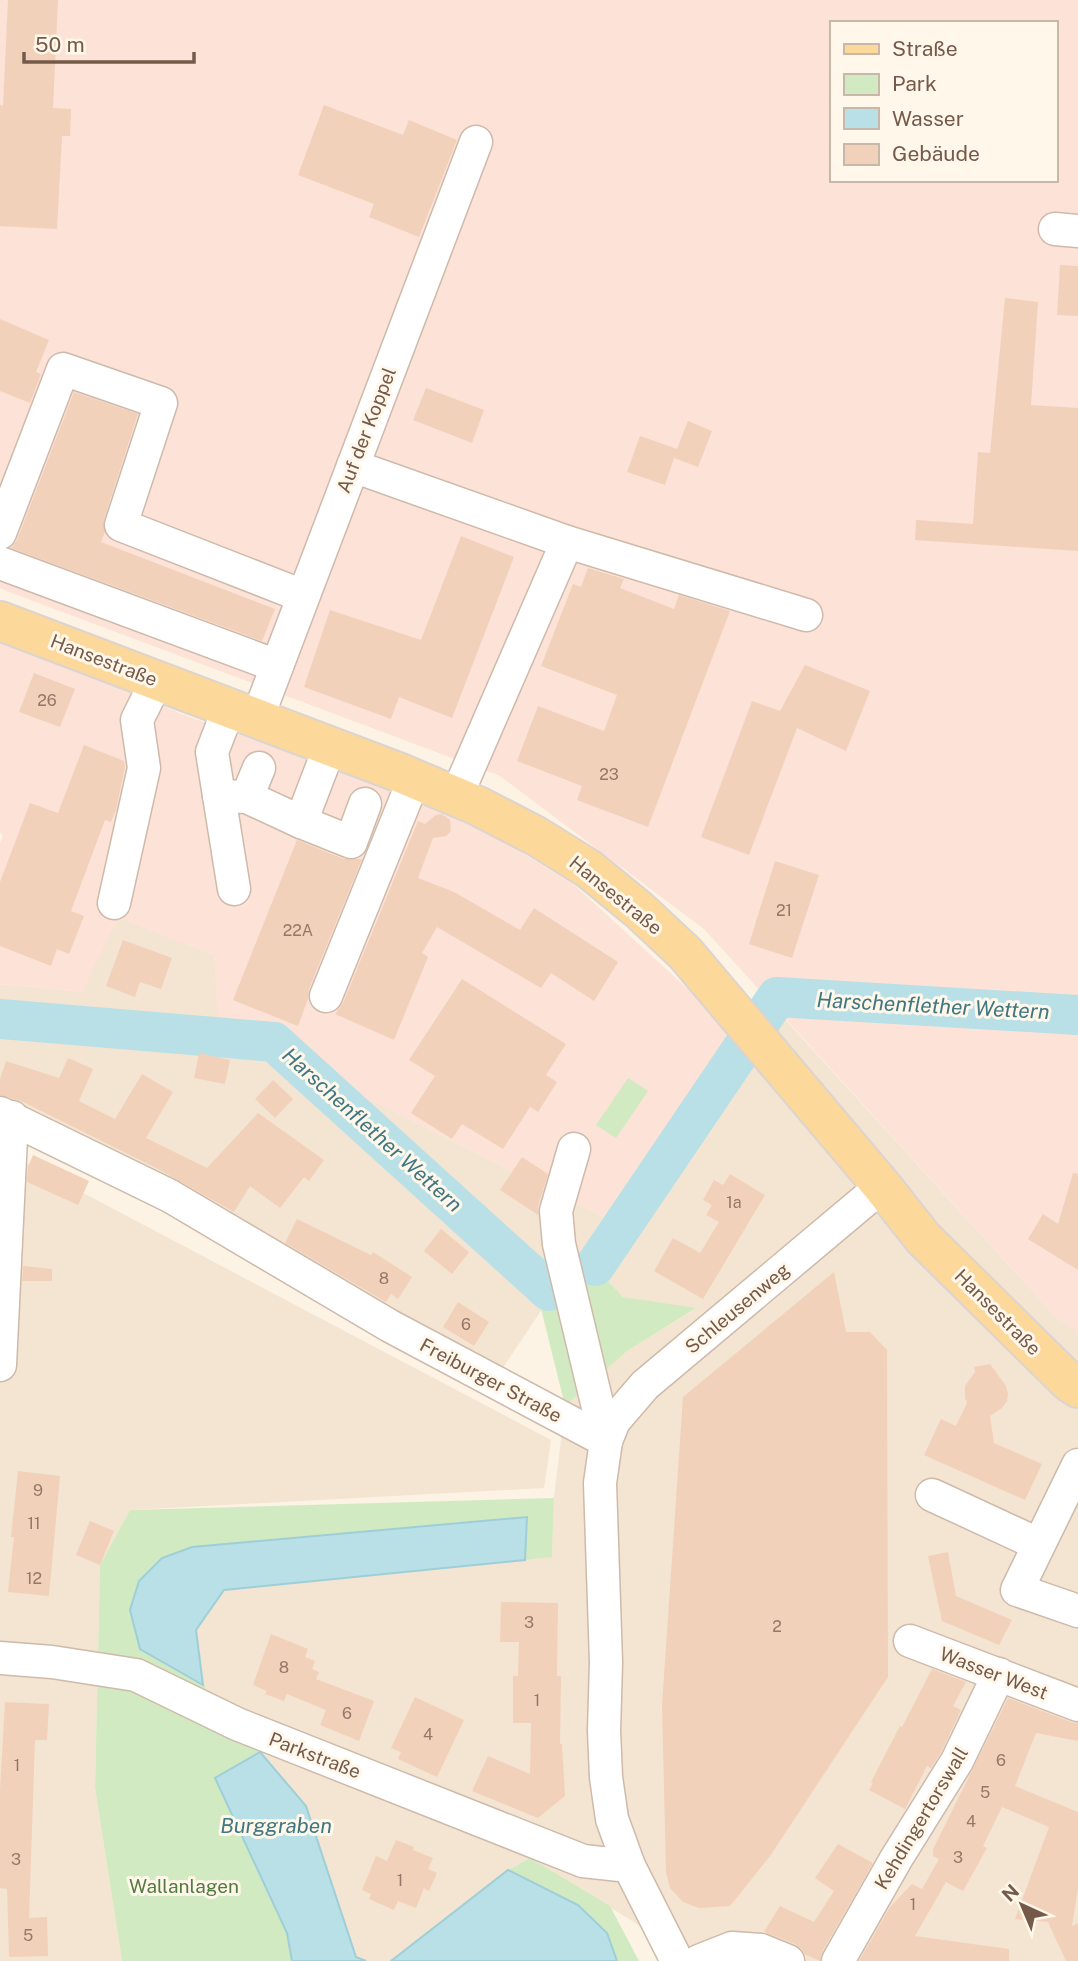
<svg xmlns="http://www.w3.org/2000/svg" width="1078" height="1961" viewBox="0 0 1078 1961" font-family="'Public Sans',sans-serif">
<rect width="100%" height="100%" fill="#fcf3e4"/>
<g fill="#f4e4d2">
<polygon points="117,917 214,955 219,1024 604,1217 502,1369 102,1149 0,1103 0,984 82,992"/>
<polygon points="772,1005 1056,1317 1078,1331 1078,1961 697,1961 530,1858 508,1870 391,1961 366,1961 356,1957 306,1806 203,1685 196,1630 224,1590 552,1557 554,1498 565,1406 627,1351 695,1309 623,1297 599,1272"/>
<polygon points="0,1149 551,1440 544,1488 130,1510 100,1565 95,1788 122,1961 0,1961"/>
</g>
<g fill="#fde2d7" fill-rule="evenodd">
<path d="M 0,0 L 1078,0 L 1078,1331 L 1056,1317 L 704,929 L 500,776 L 9,592 L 0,588 ZM 831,23 L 1055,23 L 1055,180 L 831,180 Z"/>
<polygon points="0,635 182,714 459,814 573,884 701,1001 729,1033 604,1217 218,1024 214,955 118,918 82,992 0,984 0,843 3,835 0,833"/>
</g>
<g fill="#d2eac2">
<polygon points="628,1078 648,1091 616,1138 596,1125"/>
<polygon points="599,1272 623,1297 696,1308 627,1351 565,1406 536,1288 546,1297"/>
<polygon points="554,1498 552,1557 525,1560 526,1517 192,1547 140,1649 203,1685 260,1752 215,1778 287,1933 292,1961 122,1961 95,1788 100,1565 130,1510"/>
<polygon points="530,1858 610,1906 639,1961 617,1961 607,1933 578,1905 508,1870"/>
</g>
<g fill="#b8e0e6" stroke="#9ecfd8" stroke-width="2">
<polygon points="527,1517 525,1560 224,1590 196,1630 203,1685 140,1649 130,1610 139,1581 162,1558 192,1547"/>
<polygon points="260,1752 306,1806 356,1957 366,1961 292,1961 287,1933 215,1778"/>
<polygon points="508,1870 578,1905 607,1933 617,1961 391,1961"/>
</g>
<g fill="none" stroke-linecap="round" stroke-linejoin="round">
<g stroke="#b8e0e6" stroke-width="40">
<polyline points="0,1019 274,1042 549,1291"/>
<polyline points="595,1266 777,997 1078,1015"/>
</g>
</g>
<g fill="#f2d1bb">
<polygon points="8,0 58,0 53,108 71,109 70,136 62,136 57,229 0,226 0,105 3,106"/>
<polygon points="324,105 403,135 409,120 457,140 419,237 369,217 374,204 298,175"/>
<polygon points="1060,265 1078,266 1078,316 1057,315"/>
<polygon points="1005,298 1038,302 1031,405 1078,408 1078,551 915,540 916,520 973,524 978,452 990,453"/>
<polygon points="0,319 49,340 36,372 41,374 30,403 0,391"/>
<polygon points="426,388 484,410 472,443 413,420"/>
<polygon points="74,392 138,414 104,519 105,532 101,542 275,609 262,641 11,548 17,540"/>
<polygon points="688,421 712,431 698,467 674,458 665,485 627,472 640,436 677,449"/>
<polygon points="461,536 514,557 452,718 399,697 391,719 304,687 330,610 421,640"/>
<polygon points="588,568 624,579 620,588 674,609 679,595 730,611 648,827 577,800 582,786 517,761 538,706 604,731 617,695 541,666 573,584 581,587"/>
<polygon points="805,665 870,691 846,751 797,728 749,855 701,837 752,701 780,711"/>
<polygon points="34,673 75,689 60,727 19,712"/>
<polygon points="84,745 124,761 125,767 116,810 111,822 105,820 71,911 84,916 69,954 57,949 51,966 0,946 0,882 30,803 58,813"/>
<polygon points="442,814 450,820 451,831 446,836 433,838 418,878 454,892 520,930 534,908 618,962 594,1001 551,973 541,988 437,927 422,953 428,957 394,1040 335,1014 343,1003 418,821 425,824 436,815"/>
<polygon points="297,840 344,859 362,859 309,989 308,999 298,1026 233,1000"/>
<polygon points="775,861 819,875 792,958 749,944"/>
<polygon points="123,940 172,958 161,989 140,982 135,997 106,986"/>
<polygon points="462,979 566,1044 546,1075 557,1082 538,1112 530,1107 503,1149 462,1124 452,1139 411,1113 435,1076 409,1060"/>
<polygon points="199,1053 230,1060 225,1084 194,1078"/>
<polygon points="68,1058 93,1069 79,1101 115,1119 142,1074 173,1092 146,1138 207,1168 258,1113 324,1160 309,1181 304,1177 280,1208 250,1186 234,1212 158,1169 21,1101 0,1095 0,1079 6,1061 59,1078"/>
<polygon points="273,1080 293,1099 275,1118 255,1099"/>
<polygon points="33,1155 89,1181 78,1205 27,1182 28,1167"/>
<polygon points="522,1157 548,1174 538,1206 538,1215 500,1190"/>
<polygon points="1073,1173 1078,1174 1078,1270 1028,1239 1043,1214 1058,1224"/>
<polygon points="730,1174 765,1195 703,1299 654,1271 673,1238 700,1253 719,1222 706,1215 712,1205 703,1200 714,1180 723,1185"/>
<polygon points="297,1219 371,1255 373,1252 412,1277 398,1299 391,1294 386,1302 285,1243"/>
<polygon points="441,1229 469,1252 452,1274 424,1251"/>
<polygon points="23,1266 52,1269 52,1281 22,1281"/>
<polygon points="834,1272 846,1332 870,1332 887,1350 888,1677 770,1856 730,1906 699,1908 683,1902 670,1888 666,1872 662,1705 683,1397"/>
<polygon points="458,1302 489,1322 474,1346 443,1327"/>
<polygon points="990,1364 1006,1386 1008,1394 1007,1401 1002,1408 990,1416 994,1443 1042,1464 1025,1500 924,1455 941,1419 956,1426 967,1403 965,1398 965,1386 975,1372 974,1367"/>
<polygon points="18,1471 60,1476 49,1596 8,1592 14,1537 11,1537"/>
<polygon points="90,1521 114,1531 100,1565 76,1555"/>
<polygon points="948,1552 956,1596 1012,1620 999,1645 942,1621 928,1556"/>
<polygon points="501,1602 558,1603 557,1676 561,1676 560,1744 562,1744 565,1796 538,1818 472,1791 488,1756 530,1774 531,1723 513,1723 513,1676 518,1676 519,1642 500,1642"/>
<polygon points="271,1634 308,1649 305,1657 315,1661 312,1669 319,1672 316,1679 374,1701 359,1741 320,1725 326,1710 287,1694 284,1701 265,1694 267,1691 253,1685"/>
<polygon points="932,1669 966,1682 953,1706 961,1710 941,1752 931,1768 927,1766 905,1809 869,1790 873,1783 871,1782 900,1726 902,1727"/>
<polygon points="415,1697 464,1720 437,1777 398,1759 401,1752 391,1748"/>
<polygon points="1008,1698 1071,1722 1078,1723 1078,1741 1036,1733 1015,1786 1078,1812 1078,1888 1072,1926 1078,1923 1078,1961 1066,1961 1048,1922 1015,1919 1049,1827 1002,1807 983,1846 987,1848 963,1891 946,1882 915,1936 1009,1949 1009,1961 859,1961 890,1907 912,1884 922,1889 939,1859 933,1856 933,1849"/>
<polygon points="5,1702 49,1704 47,1740 35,1740 29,1918 47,1917 48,1956 9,1957 7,1889 0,1888 0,1790"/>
<polygon points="396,1840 414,1847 413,1850 433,1858 428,1869 437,1873 429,1891 424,1888 416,1908 398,1901 394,1910 369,1899 371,1894 362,1890 376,1856 387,1861"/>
<polygon points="838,1844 873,1863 822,1952 820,1961 804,1954 802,1949 795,1944 764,1932 780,1906 814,1922 834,1891 815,1878"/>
</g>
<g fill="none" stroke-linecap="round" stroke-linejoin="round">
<defs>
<g id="minor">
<polyline points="1055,229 1078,231"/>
<polyline points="353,466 567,542 456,797"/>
<polyline points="0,533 63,369 161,403 121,525 303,596"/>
<polyline points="567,542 806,615"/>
<polyline points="0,563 277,666"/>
<polyline points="229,708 212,752 234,889"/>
<polyline points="257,719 476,142"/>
<polyline points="219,796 247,797 301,822 330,746"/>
<polyline points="247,797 259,768"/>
<polyline points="301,822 351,842 365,804"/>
<polyline points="114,903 144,768 137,720 157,680"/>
<polyline points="326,996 414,779"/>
<polyline points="0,1113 170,1196 390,1326 606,1441"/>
<polyline points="574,1149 556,1211 559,1244 606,1441"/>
<polyline points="0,1365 12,1117"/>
<polyline points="1078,1465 1017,1590 1078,1611"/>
<polyline points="932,1495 1038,1544"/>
<polyline points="910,1641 1078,1705"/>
<polyline points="0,1658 52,1662 136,1675 237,1724 583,1861 629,1866"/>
<polyline points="677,1961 629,1866 612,1819 606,1777 604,1731 606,1662 600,1483 606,1441 614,1421 645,1385 882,1186"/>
<polyline points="699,1961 732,1948 761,1950 788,1961"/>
<polyline points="838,1961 896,1859 957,1761 999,1674"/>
</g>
<polyline id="major" points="0,621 403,774 478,806 536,836 589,869 639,910 685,953 882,1186 923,1238 1069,1382 1078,1388"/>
</defs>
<use href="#minor" stroke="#cebaaa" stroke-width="35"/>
<use href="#major" stroke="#dbd4d0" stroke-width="42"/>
<use href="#minor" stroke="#fff" stroke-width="32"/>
<use href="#major" stroke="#fcd89b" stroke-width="38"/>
</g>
<g text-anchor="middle" stroke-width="6" stroke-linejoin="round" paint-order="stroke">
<g font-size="16" fill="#947766">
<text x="47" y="706">26</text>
<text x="609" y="780">23</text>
<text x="784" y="916">21</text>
<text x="298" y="936">22A</text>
<text x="734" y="1208">1a</text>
<text x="384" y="1284">8</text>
<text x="466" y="1330">6</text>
<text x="38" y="1496">9</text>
<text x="34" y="1529">11</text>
<text x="34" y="1584">12</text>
<text x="529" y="1628">3</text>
<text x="777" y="1632">2</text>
<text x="284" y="1673">8</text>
<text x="537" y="1706">1</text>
<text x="347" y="1719">6</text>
<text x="428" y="1740">4</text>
<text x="1001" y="1766">6</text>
<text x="17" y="1771">1</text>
<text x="985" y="1798">5</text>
<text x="971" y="1827">4</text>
<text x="958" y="1863">3</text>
<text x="16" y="1865">3</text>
<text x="400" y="1886">1</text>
<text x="913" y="1910">1</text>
<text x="28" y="1941">5</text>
</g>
<g font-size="19" fill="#755949" stroke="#fff7ea">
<text transform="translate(366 430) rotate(-69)" y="7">Auf der Koppel</text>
<text transform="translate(104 660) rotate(21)" y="7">Hansestraße</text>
<text transform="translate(616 895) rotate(39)" y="7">Hansestraße</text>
<text transform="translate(737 1308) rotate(-40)" y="7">Schleusenweg</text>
<text transform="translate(998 1312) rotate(45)" y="7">Hansestraße</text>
<text transform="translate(491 1380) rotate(28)" y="7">Freiburger Straße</text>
<text transform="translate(994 1673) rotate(21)" y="7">Wasser West</text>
<text transform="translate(315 1755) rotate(21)" y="7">Parkstraße</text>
<text transform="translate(921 1818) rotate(-59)" y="7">Kehdingertorswall</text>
</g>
<g font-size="19" fill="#527b41" stroke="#fff7ea">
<text x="184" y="1893">Wallanlagen</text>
</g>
<g font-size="21" font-style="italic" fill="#3f7782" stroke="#fff7ea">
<text transform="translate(933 1006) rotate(3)" y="7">Harschenflether Wettern</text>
<text transform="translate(372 1130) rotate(42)" y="7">Harschenflether Wettern</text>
<text x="276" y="1833">Burggraben</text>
</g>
</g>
<rect x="830" y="21" width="228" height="161" fill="#fff7ea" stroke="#c8b8aa" stroke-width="2"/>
<rect x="844" y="44" width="35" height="10" fill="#fcd89b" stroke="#c8b8aa" stroke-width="2"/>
<text x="892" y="56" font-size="21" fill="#755949">Straße</text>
<rect x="844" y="74" width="35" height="21" fill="#d2eac2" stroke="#c8b8aa" stroke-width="2"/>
<text x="892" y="91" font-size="21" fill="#755949">Park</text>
<rect x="844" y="108" width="35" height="21" fill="#b8e0e6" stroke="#c8b8aa" stroke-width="2"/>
<text x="892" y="126" font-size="21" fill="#755949">Wasser</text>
<rect x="844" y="144" width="35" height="21" fill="#f2d1bb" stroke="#c8b8aa" stroke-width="2"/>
<text x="892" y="161" font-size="21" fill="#755949">Gebäude</text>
<g transform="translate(1022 1905) rotate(316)" stroke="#fff7ea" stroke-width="5" paint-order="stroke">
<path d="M0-5L12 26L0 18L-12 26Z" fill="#755949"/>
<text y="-10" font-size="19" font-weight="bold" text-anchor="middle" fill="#755949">N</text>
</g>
<path d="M24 52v10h170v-10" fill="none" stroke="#755949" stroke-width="3.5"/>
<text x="35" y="52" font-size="21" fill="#755949" stroke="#fff7ea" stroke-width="5" paint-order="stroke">50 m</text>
</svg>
